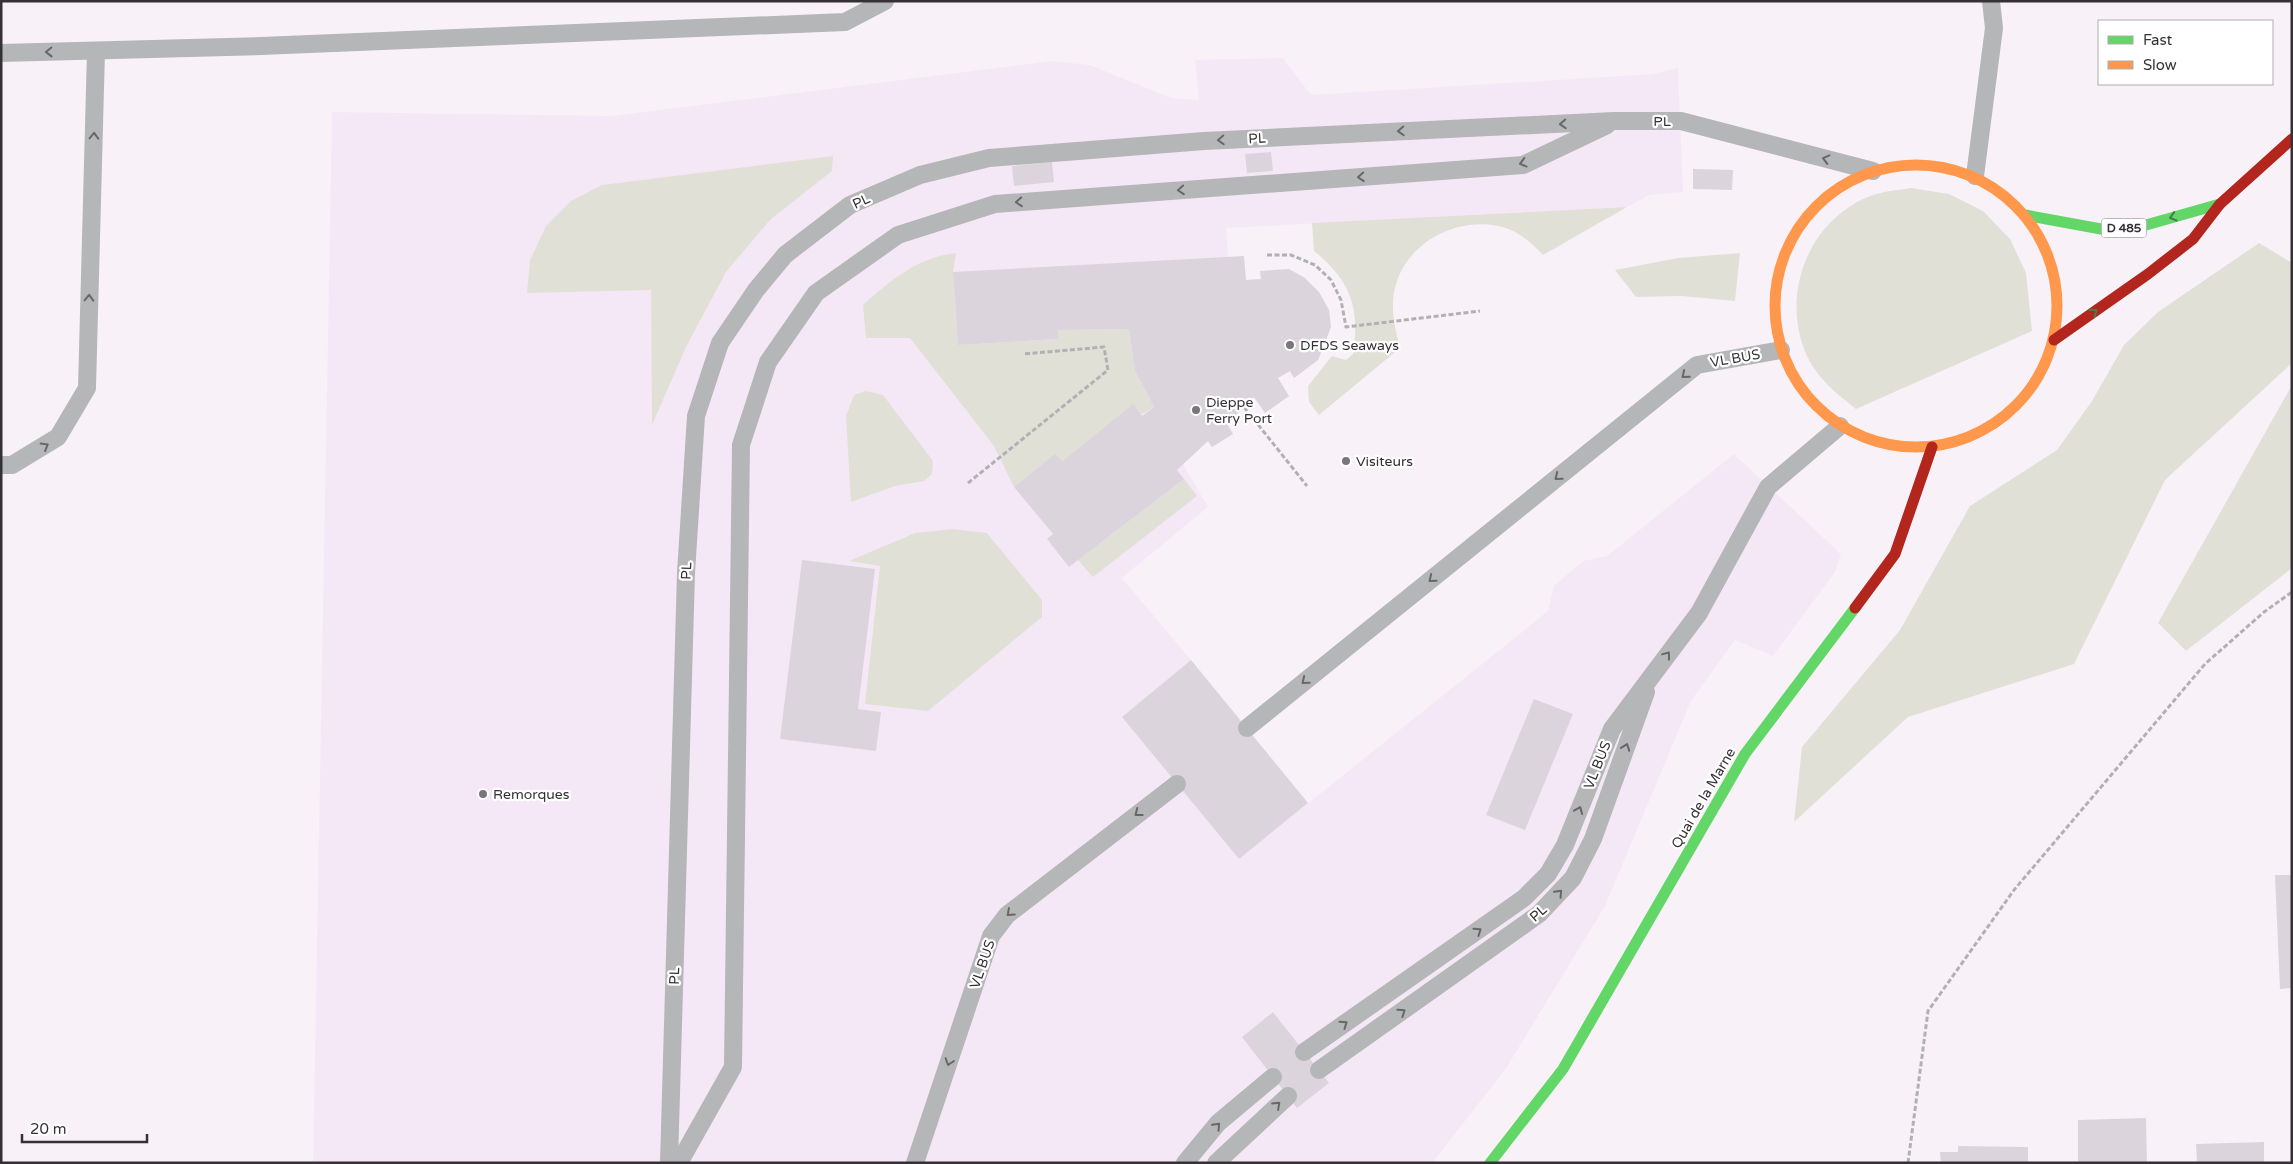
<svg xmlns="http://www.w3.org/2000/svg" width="2293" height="1164" viewBox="0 0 2293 1164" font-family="'Varela Round',sans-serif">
<rect width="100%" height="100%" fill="#f8f2f8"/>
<polygon fill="#f5e8f6" points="1283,58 1311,95 1652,74 1678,68 1683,192 1650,195 1627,207 1226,228 1228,257 1246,280 1261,279 1260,271 1289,269 1329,310 1331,327 1318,360 1295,378 1289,371 1278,378 1289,396 1265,413 1254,397 1227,423 1233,434 1212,447 1208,441 1183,464 1208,507 1122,578 1191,660 1159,688 1276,829 1548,611 1554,586 1583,561 1607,556 1734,454 1841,554 1835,572 1773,656 1735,640 1691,701 1605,906 1505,1070 1432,1163 313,1163 332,112 611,116 1053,61 1090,65 1171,98 1199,100 1195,60"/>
<g fill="#e1e0d7">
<polygon points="833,156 832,171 770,220 726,272 687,345 652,425 651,290 527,293 530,260 546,226 571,201 602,185"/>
<path d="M 1911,188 L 1949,194 L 1983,211 L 2010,239 L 2026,273 L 2032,331 L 1856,409 C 1837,394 1817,378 1807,356 C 1779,294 1809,218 1873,195 C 1885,191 1899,190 1911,188 Z"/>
<path d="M 1627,207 L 1543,255 C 1533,244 1520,233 1506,228 C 1461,214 1406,241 1395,288 C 1390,310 1395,328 1400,348 L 1319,415 L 1309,402 L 1308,386 L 1332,356 L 1346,360 L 1353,354 C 1360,308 1351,281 1314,251 L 1312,223 Z"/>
<polygon points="2259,243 2292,263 2292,363 2165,480 2074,664 1908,717 1794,822 1802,747 1900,630 1970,506 2057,450 2092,401 2124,345 2158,312"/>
<path d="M 956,253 L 953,272 L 958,345 L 1058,339 L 1058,330 L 1129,329 L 1135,371 L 1154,407 L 1063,461 L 1056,455 L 1014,487 L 994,446 L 910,338 L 866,338 L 863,305 C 891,280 918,257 956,253 Z"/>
<polygon points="1740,253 1735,301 1681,296 1636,297 1615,270 1678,258"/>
<polygon points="2292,385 2292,568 2186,651 2158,623"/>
<polygon points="866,391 883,395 933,461 932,474 924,481 895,486 851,502 846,416 854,395"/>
<polygon points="1184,479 1197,496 1093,577 1078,560"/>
<polygon points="953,529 987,533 1042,600 1042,617 928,711 865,704 880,566 849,561 915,533"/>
</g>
<g fill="#dcd4dc">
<polygon points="1271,152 1273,171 1247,173 1245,154"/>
<polygon points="1052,162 1054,182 1014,186 1012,166"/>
<polygon points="1693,169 1733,170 1732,190 1693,189"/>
<polygon points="1244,256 1246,280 1261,279 1260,271 1289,269 1305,278 1319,292 1329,310 1331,327 1318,360 1294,378 1290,371 1278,378 1289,396 1265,413 1254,397 1227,424 1233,434 1212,447 1208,441 1177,470 1184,479 1069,567 1047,539 1053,534 1014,487 1055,454 1063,461 1133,404 1142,416 1154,407 1135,371 1129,329 1058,330 1058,339 958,345 953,272"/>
<polygon points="802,560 875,569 858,709 881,712 876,751 780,739"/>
<polygon points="1191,660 1308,803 1239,859 1122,717"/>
<polygon points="1534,699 1573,714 1525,830 1486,815"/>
<polygon points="2275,875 2292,875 2292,988 2280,989"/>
<polygon points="1273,1012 1329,1083 1297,1108 1242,1037"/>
<polygon points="2146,1118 2147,1163 2078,1163 2078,1120"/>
<polygon points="2264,1142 2264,1163 2197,1163 2196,1144"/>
<polygon points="1958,1146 2028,1147 2028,1163 1941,1163 1940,1152 1958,1152"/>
</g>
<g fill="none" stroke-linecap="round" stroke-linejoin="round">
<g stroke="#b1b1b3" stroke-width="3" stroke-dasharray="5 2.5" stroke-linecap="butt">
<polyline points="1267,255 1291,255 1315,265 1331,280 1341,300 1346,327 1480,311"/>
<polyline points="1244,407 1307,486"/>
<polyline points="968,483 1108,370 1104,347 1023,354"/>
<polyline points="1908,1163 1928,1011 2014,890 2205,664 2264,612 2292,592"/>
</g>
<g stroke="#b5b6b7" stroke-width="18">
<polyline points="1,53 261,46 845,22 885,1"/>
<polyline points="1975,176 1994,28 1991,1"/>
<polyline points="1,465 12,465 58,437 87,388 96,51"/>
<polyline points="1247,728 1697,365 1781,350"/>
<polyline points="1304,1052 1524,898 1548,874 1565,845 1612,729 1699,613 1768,487 1840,426"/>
<polyline points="1319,1070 1539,914 1573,878 1593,839 1646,692"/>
<polyline points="669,1163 686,573 696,416 720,343 756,290 785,255 850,205 920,175 989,158 1204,141 1614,121 1681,121 1873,171"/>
<polyline points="679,1163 733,1067 741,445 768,362 816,293 898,235 995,204 1523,165 1607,125"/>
<polyline points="915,1163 991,936 1007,915 1177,784"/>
<polyline points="1185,1163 1218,1123 1273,1077"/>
<polyline points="1216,1163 1288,1096"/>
</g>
<g stroke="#63d668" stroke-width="11">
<polyline points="2025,215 2101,229 2139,227 2220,204"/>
<polyline points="1490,1163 1563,1069 1745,754 1855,608"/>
</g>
<circle stroke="#ff974d" stroke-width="11" cx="1916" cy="306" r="141"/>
<g stroke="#b3261e" stroke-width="11">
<polyline points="2054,340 2148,274 2193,239 2220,204 2292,139"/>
<polyline points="1855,608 1895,554 1932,447"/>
</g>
</g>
<defs><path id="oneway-chevron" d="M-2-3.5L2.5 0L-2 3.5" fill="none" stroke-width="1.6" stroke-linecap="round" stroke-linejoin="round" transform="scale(1.25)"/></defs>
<g stroke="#69666a">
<use href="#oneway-chevron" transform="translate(49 52) rotate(179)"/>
<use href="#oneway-chevron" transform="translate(1563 124) rotate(177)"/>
<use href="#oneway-chevron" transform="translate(1401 131) rotate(177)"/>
<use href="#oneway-chevron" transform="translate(94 136) rotate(-88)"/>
<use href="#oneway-chevron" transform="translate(1221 140) rotate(177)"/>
<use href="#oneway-chevron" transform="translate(1826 159) rotate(-165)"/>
<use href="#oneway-chevron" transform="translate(1523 163) rotate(165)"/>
<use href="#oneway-chevron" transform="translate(1361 177) rotate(176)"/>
<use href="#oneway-chevron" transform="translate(1181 190) rotate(176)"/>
<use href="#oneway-chevron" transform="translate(1019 202) rotate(176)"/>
<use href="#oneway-chevron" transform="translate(89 298) rotate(-88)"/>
<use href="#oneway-chevron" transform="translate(1685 375) rotate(140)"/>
<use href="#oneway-chevron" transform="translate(45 446) rotate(-31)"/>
<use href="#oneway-chevron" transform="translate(1558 477) rotate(141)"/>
<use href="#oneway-chevron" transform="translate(1432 579) rotate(141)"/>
<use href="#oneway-chevron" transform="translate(1667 655) rotate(-53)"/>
<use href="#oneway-chevron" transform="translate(1305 681) rotate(141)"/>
<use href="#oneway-chevron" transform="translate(1626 747) rotate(-70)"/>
<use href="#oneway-chevron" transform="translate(1579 810) rotate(-68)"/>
<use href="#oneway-chevron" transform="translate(1138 813) rotate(142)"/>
<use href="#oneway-chevron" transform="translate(1559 893) rotate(-47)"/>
<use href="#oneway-chevron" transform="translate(1010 913) rotate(138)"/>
<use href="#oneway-chevron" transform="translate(1478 931) rotate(-35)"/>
<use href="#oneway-chevron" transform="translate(1402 1012) rotate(-35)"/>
<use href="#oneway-chevron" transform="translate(1344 1024) rotate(-35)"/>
<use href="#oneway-chevron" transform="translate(949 1062) rotate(108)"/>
<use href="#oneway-chevron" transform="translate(1277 1105) rotate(-43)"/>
<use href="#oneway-chevron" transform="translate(1217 1126) rotate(-47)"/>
</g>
<g stroke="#4a7b4c">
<use href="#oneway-chevron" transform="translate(2173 217) rotate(164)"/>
<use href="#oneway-chevron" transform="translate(2094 312) rotate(-35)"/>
</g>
<g fill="#7a757a" stroke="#fff" stroke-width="2">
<circle cx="1290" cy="345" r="5"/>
<circle cx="1196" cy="410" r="5"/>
<circle cx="1346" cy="461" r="5"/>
<circle cx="483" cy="794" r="5"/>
</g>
<g text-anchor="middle" stroke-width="4.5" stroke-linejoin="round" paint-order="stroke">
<rect fill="#fff" stroke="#726f72" stroke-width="1" x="2101.5" y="218.5" width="45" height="19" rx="4"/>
<g font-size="12" font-weight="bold" fill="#363136">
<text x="2124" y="232">D 485</text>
</g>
<g font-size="14" fill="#363136" stroke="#fff">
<text x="1662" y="126">PL</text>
<text transform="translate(1257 138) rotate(-3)" y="5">PL</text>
<text transform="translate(861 201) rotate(-25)" y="5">PL</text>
<text transform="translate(1735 358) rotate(-10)" y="5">VL BUS</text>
<text transform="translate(686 571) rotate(-87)" y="5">PL</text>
<text transform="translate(1597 765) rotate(-68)" y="5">VL BUS</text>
<text transform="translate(1703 798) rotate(-60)" y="5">Quai de la Marne</text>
<text transform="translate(1538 913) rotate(-41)" y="5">PL</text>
<text transform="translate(982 964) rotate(-71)" y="5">VL BUS</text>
<text transform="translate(674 976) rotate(-88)" y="5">PL</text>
</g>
<g font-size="14" fill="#363136" stroke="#fff" text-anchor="start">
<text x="1300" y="350">DFDS Seaways</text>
<text x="1206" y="407">Dieppe<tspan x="1206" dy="16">Ferry Port</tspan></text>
<text x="1356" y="466">Visiteurs</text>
<text x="493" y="799">Remorques</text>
</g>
</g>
<rect width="2293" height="1164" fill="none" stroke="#363136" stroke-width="5"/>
<rect x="2098" y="20" width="175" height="65" fill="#ffffff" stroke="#afadaf"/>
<rect x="2108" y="36" width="25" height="8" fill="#63d668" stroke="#afadaf"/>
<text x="2143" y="45" font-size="15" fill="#363136">Fast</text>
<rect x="2108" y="61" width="25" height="8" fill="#ff974d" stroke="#afadaf"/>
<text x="2143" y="70" font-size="15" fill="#363136">Slow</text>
<path d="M22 1134v8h125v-8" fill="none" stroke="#363136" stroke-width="2.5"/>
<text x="30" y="1134" font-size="15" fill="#363136" stroke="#ffffff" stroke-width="4" paint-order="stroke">20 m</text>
</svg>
